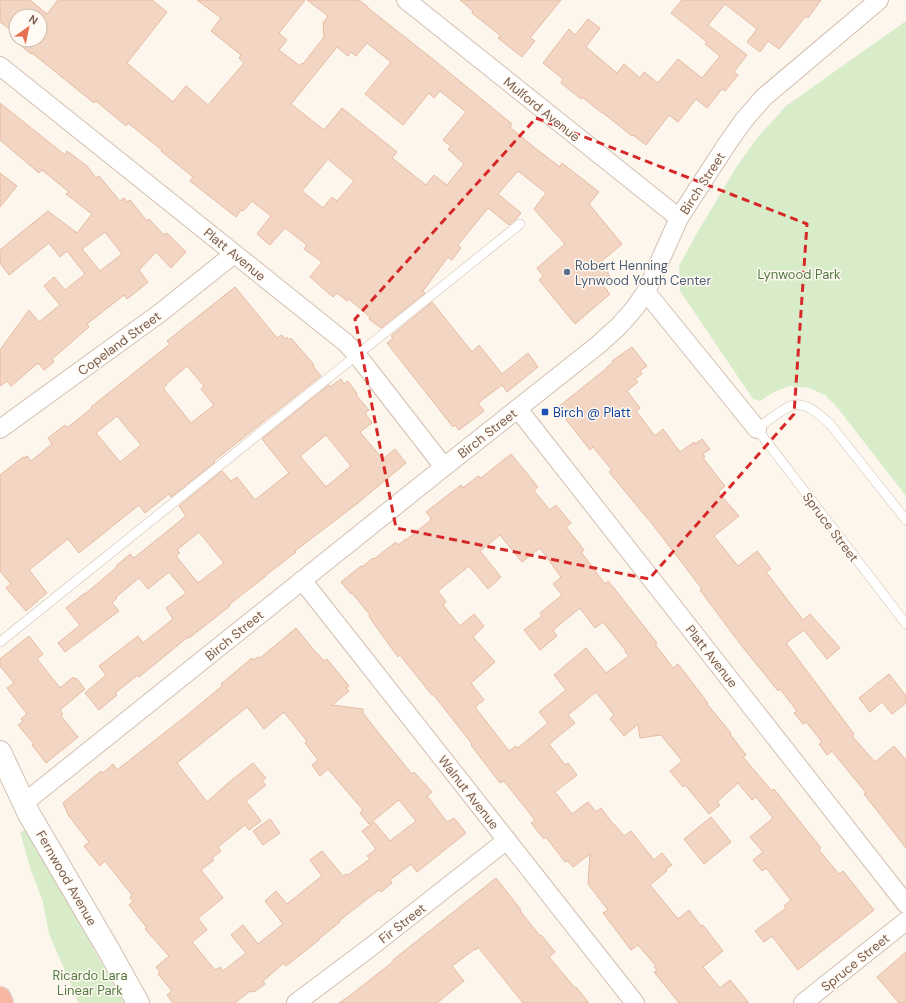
<svg xmlns="http://www.w3.org/2000/svg" width="906" height="1003" viewBox="0 0 906 1003" font-family="'DM Sans',sans-serif">
<rect width="100%" height="100%" fill="#fdf6ec"/>
<g fill="#d8ecc9">
<polygon points="906,21 906,496 836,406 825,395 809,388 790,386 774,392 760,401 753,399 680,291 679,266 696,235 737,166 757,138 786,106"/>
<polygon points="25,830 30,836 124,1003 79,1003 49,934 43,902 31,870 20,832"/>
</g>
<g fill="#f3d5c3" stroke="#e6bba3" fill-rule="evenodd">
<path d="M 0,0 L 30,0 L 47,14 L 58,0 L 152,0 L 167,12 L 127,63 L 173,102 L 186,86 L 208,105 L 244,63 L 239,58 L 241,55 L 211,31 L 221,18 L 197,0 L 305,0 L 279,33 L 287,40 L 279,50 L 300,66 L 302,63 L 303,64 L 324,37 L 323,23 L 328,16 L 307,0 L 359,0 L 368,7 L 368,8 L 434,60 L 512,124 L 510,127 L 535,148 L 560,167 L 562,163 L 599,192 L 589,204 L 622,244 L 602,261 L 610,277 L 600,282 L 608,291 L 607,291 L 610,294 L 575,324 L 539,280 L 543,276 L 537,268 L 565,244 L 534,209 L 546,193 L 518,171 L 498,194 L 521,213 L 516,219 L 509,225 L 488,208 L 458,245 L 461,248 L 452,260 L 448,257 L 423,291 L 425,293 L 381,328 L 369,319 L 370,317 L 349,299 L 347,301 L 337,293 L 333,297 L 310,277 L 322,262 L 304,249 L 307,245 L 285,228 L 270,245 L 257,234 L 271,216 L 252,201 L 243,211 L 241,210 L 236,217 L 190,181 L 193,177 L 161,151 L 162,150 L 128,123 L 126,126 L 96,101 L 94,103 L 32,53 L 31,54 L 13,39 L 16,35 L 16,40 L 40,40 L 40,16 L 16,16 L 16,34 L 0,22 ZM 367,43 L 391,62 L 365,94 L 403,125 L 429,93 L 434,98 L 440,91 L 466,112 L 443,140 L 451,146 L 448,149 L 464,164 L 447,185 L 434,175 L 426,185 L 392,158 L 397,152 L 342,108 L 324,130 L 291,104 L 337,47 L 348,56 L 351,52 L 356,56 ZM 328,159 L 354,181 L 337,201 L 332,197 L 323,208 L 302,191 Z"/>
<polygon points="460,0 561,0 530,38 535,41 522,57 498,38 501,36 472,13 473,11"/>
<polygon points="682,0 821,0 808,18 806,16 779,49 768,41 760,52 747,42 757,29 725,4 708,25 747,55 734,72 738,75 725,91 722,89 707,108 696,99 678,122 669,115 646,145 633,135 632,136 602,112 602,113 582,97 581,99 561,83 563,79 543,63 569,29 575,35 588,19 600,28 586,47 617,73 624,64 640,78 644,72 658,83 678,59 702,78 720,56 705,44 707,42 671,13"/>
<path d="M 0,103 L 65,155 L 67,151 L 87,166 L 96,178 L 99,176 L 120,201 L 124,198 L 127,202 L 130,200 L 147,221 L 149,219 L 164,235 L 167,233 L 186,252 L 171,268 L 156,252 L 139,270 L 148,282 L 141,288 L 127,299 L 124,295 L 87,324 L 89,327 L 52,359 L 54,362 L 44,370 L 38,363 L 11,386 L 7,381 L 0,386 L 0,350 L 29,310 L 39,322 L 60,305 L 44,286 L 54,277 L 65,290 L 85,274 L 67,251 L 60,257 L 49,243 L 9,275 L 0,263 L 0,250 L 23,231 L 48,211 L 77,233 L 92,214 L 66,194 L 69,192 L 42,170 L 39,173 L 0,140 ZM 105,232 L 122,254 L 100,271 L 82,249 Z"/>
<polygon points="0,173 17,186 0,207"/>
<path d="M 235,287 L 277,338 L 282,335 L 285,339 L 287,337 L 289,340 L 291,338 L 314,365 L 313,366 L 321,376 L 214,461 L 215,462 L 171,497 L 169,494 L 145,513 L 139,505 L 79,553 L 68,539 L 29,570 L 47,593 L 26,611 L 6,588 L 11,584 L 0,571 L 0,475 L 23,457 L 24,458 L 27,456 L 31,461 L 52,444 L 48,438 L 65,425 L 67,428 L 92,408 L 91,407 L 170,344 L 167,341 ZM 187,366 L 204,386 L 201,389 L 214,405 L 191,423 L 163,388 L 167,385 L 166,384 ZM 117,416 L 141,445 L 120,462 L 96,433 Z"/>
<polygon points="432,302 472,352 479,345 502,374 528,353 538,367 507,392 502,385 478,403 484,411 459,430 455,425 453,427 387,343 393,338 391,336"/>
<polygon points="632,347 647,366 640,371 642,374 635,379 638,382 627,391 640,408 636,411 655,436 663,429 680,452 694,442 695,444 702,439 710,449 703,454 705,457 703,458 725,486 718,492 739,516 714,536 738,566 757,551 771,569 766,572 803,620 810,614 840,648 827,659 804,630 786,643 854,734 852,736 875,762 894,746 906,760 906,848 864,794 866,793 832,751 827,755 819,744 822,742 806,722 803,724 794,713 797,711 780,689 778,691 741,645 700,590 702,589 653,525 609,472 612,470 593,447 590,450 557,408 607,368 606,368 613,362 612,361"/>
<path d="M 341,379 L 344,384 L 348,381 L 357,394 L 356,395 L 369,410 L 365,413 L 372,423 L 360,432 L 381,457 L 382,456 L 384,458 L 395,449 L 406,463 L 358,503 L 295,551 L 296,552 L 265,576 L 266,576 L 235,600 L 229,605 L 230,606 L 189,638 L 188,637 L 139,677 L 138,675 L 115,693 L 117,695 L 99,710 L 85,693 L 106,675 L 99,666 L 138,636 L 143,643 L 173,619 L 166,608 L 186,593 L 169,572 L 148,589 L 139,578 L 116,597 L 117,598 L 112,603 L 119,611 L 65,652 L 58,643 L 80,625 L 66,608 L 85,593 L 85,594 L 117,567 L 116,566 L 130,554 L 134,558 L 186,516 L 179,506 L 222,471 L 231,481 L 237,477 L 255,500 L 289,473 L 262,439 L 329,385 L 330,387 ZM 326,435 L 351,466 L 326,487 L 300,456 ZM 199,532 L 224,563 L 198,583 L 176,556 L 180,553 L 177,550 Z"/>
<path d="M 511,454 L 538,487 L 534,491 L 550,510 L 556,505 L 571,523 L 566,527 L 584,550 L 581,552 L 605,584 L 608,581 L 614,588 L 657,643 L 655,644 L 673,668 L 678,664 L 708,703 L 707,704 L 731,733 L 730,734 L 746,755 L 743,757 L 772,791 L 774,789 L 821,848 L 819,850 L 839,874 L 843,871 L 874,910 L 798,970 L 772,936 L 764,942 L 755,931 L 786,908 L 784,906 L 791,900 L 766,868 L 762,871 L 753,860 L 763,852 L 750,837 L 773,818 L 756,797 L 752,800 L 738,783 L 717,802 L 720,805 L 709,814 L 685,785 L 683,787 L 670,771 L 682,761 L 661,735 L 640,738 L 638,724 L 624,736 L 610,719 L 614,715 L 596,692 L 568,715 L 575,723 L 549,744 L 565,765 L 568,763 L 577,775 L 555,792 L 572,814 L 588,802 L 596,812 L 601,808 L 614,825 L 614,824 L 624,836 L 631,831 L 654,860 L 662,853 L 672,865 L 665,870 L 667,871 L 650,885 L 678,919 L 689,910 L 701,926 L 703,925 L 723,951 L 703,967 L 720,988 L 730,980 L 749,1003 L 679,1003 L 654,972 L 657,970 L 654,967 L 656,966 L 638,945 L 631,950 L 603,913 L 608,910 L 588,884 L 590,854 L 573,867 L 568,861 L 565,862 L 546,837 L 544,839 L 531,823 L 535,820 L 504,781 L 500,783 L 471,745 L 472,744 L 433,694 L 432,695 L 400,655 L 398,657 L 372,621 L 369,616 L 370,615 L 352,593 L 351,594 L 341,582 L 361,566 L 362,567 L 373,558 L 374,559 L 396,542 L 398,545 L 406,539 L 406,540 L 431,520 L 430,519 L 431,518 L 426,512 L 461,485 L 463,488 L 478,476 L 481,478 ZM 500,535 L 522,562 L 540,548 L 561,577 L 553,584 L 562,595 L 540,613 L 542,616 L 524,630 L 540,650 L 557,636 L 553,630 L 580,608 L 595,628 L 603,622 L 626,651 L 625,652 L 629,656 L 606,673 L 586,648 L 554,675 L 566,690 L 539,712 L 548,723 L 518,748 L 516,746 L 509,751 L 475,707 L 484,700 L 471,683 L 495,662 L 473,637 L 484,626 L 474,614 L 460,626 L 443,605 L 446,602 L 438,591 L 469,566 L 488,589 L 501,577 L 480,551 Z"/>
<path d="M 296,628 L 317,654 L 318,654 L 324,661 L 327,659 L 349,686 L 346,688 L 349,691 L 332,705 L 363,709 L 363,713 L 381,736 L 412,774 L 414,772 L 432,792 L 427,796 L 447,822 L 454,818 L 466,833 L 417,872 L 411,864 L 390,880 L 392,883 L 381,892 L 379,890 L 362,903 L 339,921 L 340,922 L 320,938 L 319,940 L 286,966 L 284,963 L 263,981 L 265,984 L 254,992 L 253,991 L 251,992 L 250,991 L 235,1003 L 173,1003 L 167,995 L 172,991 L 158,974 L 160,972 L 156,967 L 169,956 L 145,929 L 147,928 L 129,905 L 133,901 L 130,897 L 132,895 L 105,861 L 100,866 L 84,846 L 89,842 L 69,816 L 63,803 L 101,771 L 103,773 L 113,764 L 117,770 L 186,716 L 222,686 L 221,684 L 252,658 L 254,660 L 258,657 L 260,658 ZM 247,707 L 264,729 L 284,712 L 307,741 L 305,743 L 318,760 L 312,765 L 320,776 L 328,769 L 363,810 L 360,813 L 369,824 L 399,800 L 416,821 L 390,841 L 374,822 L 362,831 L 376,849 L 367,856 L 370,859 L 348,875 L 347,874 L 343,876 L 322,851 L 310,860 L 322,876 L 287,904 L 276,891 L 265,901 L 283,924 L 258,944 L 243,925 L 231,935 L 246,953 L 223,971 L 220,967 L 215,970 L 192,942 L 207,930 L 198,918 L 223,898 L 201,870 L 214,860 L 212,858 L 221,851 L 218,847 L 245,825 L 249,830 L 261,821 L 246,801 L 266,785 L 262,781 L 266,778 L 253,763 L 228,783 L 207,802 L 177,763 Z"/>
<polygon points="29,636 43,654 37,659 60,688 73,677 75,679 76,678 85,689 60,710 63,714 61,716 78,737 46,763 32,745 34,744 18,725 23,721 21,719 27,714 7,688 14,683 0,666 0,659"/>
<polygon points="889,674 906,696 906,703 892,714 882,702 870,712 859,698"/>
<polygon points="711,817 731,842 704,864 684,839"/>
<polygon points="270,819 280,833 263,845 253,831"/>
<polygon points="496,878 521,910 520,911 540,936 541,935 555,952 549,957 575,988 576,987 589,1003 523,1003 478,947 476,950 475,949 452,966 464,981 437,1003 339,1003 352,994 394,961 393,960"/>
<polygon points="906,952 906,1003 899,1003 877,977"/>
</g>
<g fill="none" stroke-linecap="round" stroke-linejoin="round">
<defs>
<g id="service">
<path d="M 906,520 L 830,424 C 820,415 808,403 794,405 C 784,407 765,423 757,429 L 906,624"/>
<polyline points="0,642 520,224"/>
</g>
<g id="minor">
<polyline points="406,0 679,218"/>
<polyline points="0,66 346,343 357,355 444,467"/>
<polyline points="646,292 757,429"/>
<polyline points="518,409 906,904"/>
<polyline points="0,429 160,313 234,254"/>
<polyline points="302,580 635,1003"/>
<polyline points="24,803 444,467 598,345 619,326 634,309 646,292 679,218 727,144 744,120 764,97 879,0"/>
<polyline points="296,1003 372,946 507,840"/>
<polyline points="803,1003 906,921"/>
</g>
<polyline id="tertiary" points="0,752 29,814 108,949 138,1003"/>
<polyline id="motorway" points="0,998 2,1003"/>
</defs>
<use href="#service" stroke="#d1beb0" stroke-width="10"/>
<use href="#minor" stroke="#d1beb0" stroke-width="20"/>
<use href="#tertiary" stroke="#d1beb0" stroke-width="24"/>
<use href="#motorway" stroke="#dad1cd" stroke-width="24"/>
<use href="#service" stroke="#fff" stroke-width="9"/>
<use href="#minor" stroke="#fff" stroke-width="18"/>
<use href="#tertiary" stroke="#fff" stroke-width="22"/>
<use href="#motorway" stroke="#f7b7a3" stroke-width="22"/>
</g>
<path fill="none" stroke="#d62828" stroke-width="3" stroke-dasharray="8 5" stroke-linejoin="round" d="M 536,118 L 807,224 L 794,414 L 649,579 L 396,528 L 355,319 Z"/>
<circle fill="#5c6f8a" stroke="#fffaf3" stroke-width="1.5" cx="567" cy="272" r="4"/>
<rect fill="#1a4fb4" stroke="#fffaf3" stroke-width="1.5" x="541" y="408" width="8" height="8" rx="2"/>
<g text-anchor="middle" stroke-width="3" stroke-linejoin="round" paint-order="stroke">
<g font-size="13" fill="#7a5c4d" stroke="#fffaf3">
<text transform="translate(542 109) rotate(39)" y="5">Mulford Avenue</text>
<text transform="translate(702 183) rotate(-57)" y="5">Birch Street</text>
<text transform="translate(235 254) rotate(39)" y="5">Platt Avenue</text>
<text transform="translate(119 343) rotate(-36)" y="5">Copeland Street</text>
<text transform="translate(487 433) rotate(-38)" y="5">Birch Street</text>
<text transform="translate(831 527) rotate(53)" y="5">Spruce Street</text>
<text transform="translate(234 635) rotate(-39)" y="5">Birch Street</text>
<text transform="translate(712 656) rotate(52)" y="5">Platt Avenue</text>
<text transform="translate(469 792) rotate(52)" y="5">Walnut Avenue</text>
<text transform="translate(67 878) rotate(60)" y="5">Fernwood Avenue</text>
<text transform="translate(402 923) rotate(-38)" y="5">Fir Street</text>
<text transform="translate(855 962) rotate(-39)" y="5">Spruce Street</text>
</g>
<g font-size="13" fill="#4e5e75" stroke="#fffaf3" text-anchor="start">
<text x="575" y="270">Robert Henning<tspan x="575" dy="15">Lynwood Youth Center</tspan></text>
</g>
<g font-size="13" fill="#537a41" stroke="#fffaf3">
<text x="799" y="279">Lynwood Park</text>
<text x="90" y="980">Ricardo Lara<tspan x="90" dy="15">Linear Park</tspan></text>
</g>
<g font-size="13" fill="#164399" stroke="#fffaf3" text-anchor="start">
<text x="553" y="417">Birch @ Platt</text>
</g>
</g>
<g transform="translate(28 28) rotate(33)"><circle r="19" fill="#fffaf3" stroke="#cabbb1"/>
<path d="M0-3L7 15L0 10L-7 15Z" fill="#e76f51"/>
<text y="-6" font-size="11" font-weight="bold" text-anchor="middle" fill="#7a5c4d">N</text>
</g>
</svg>
